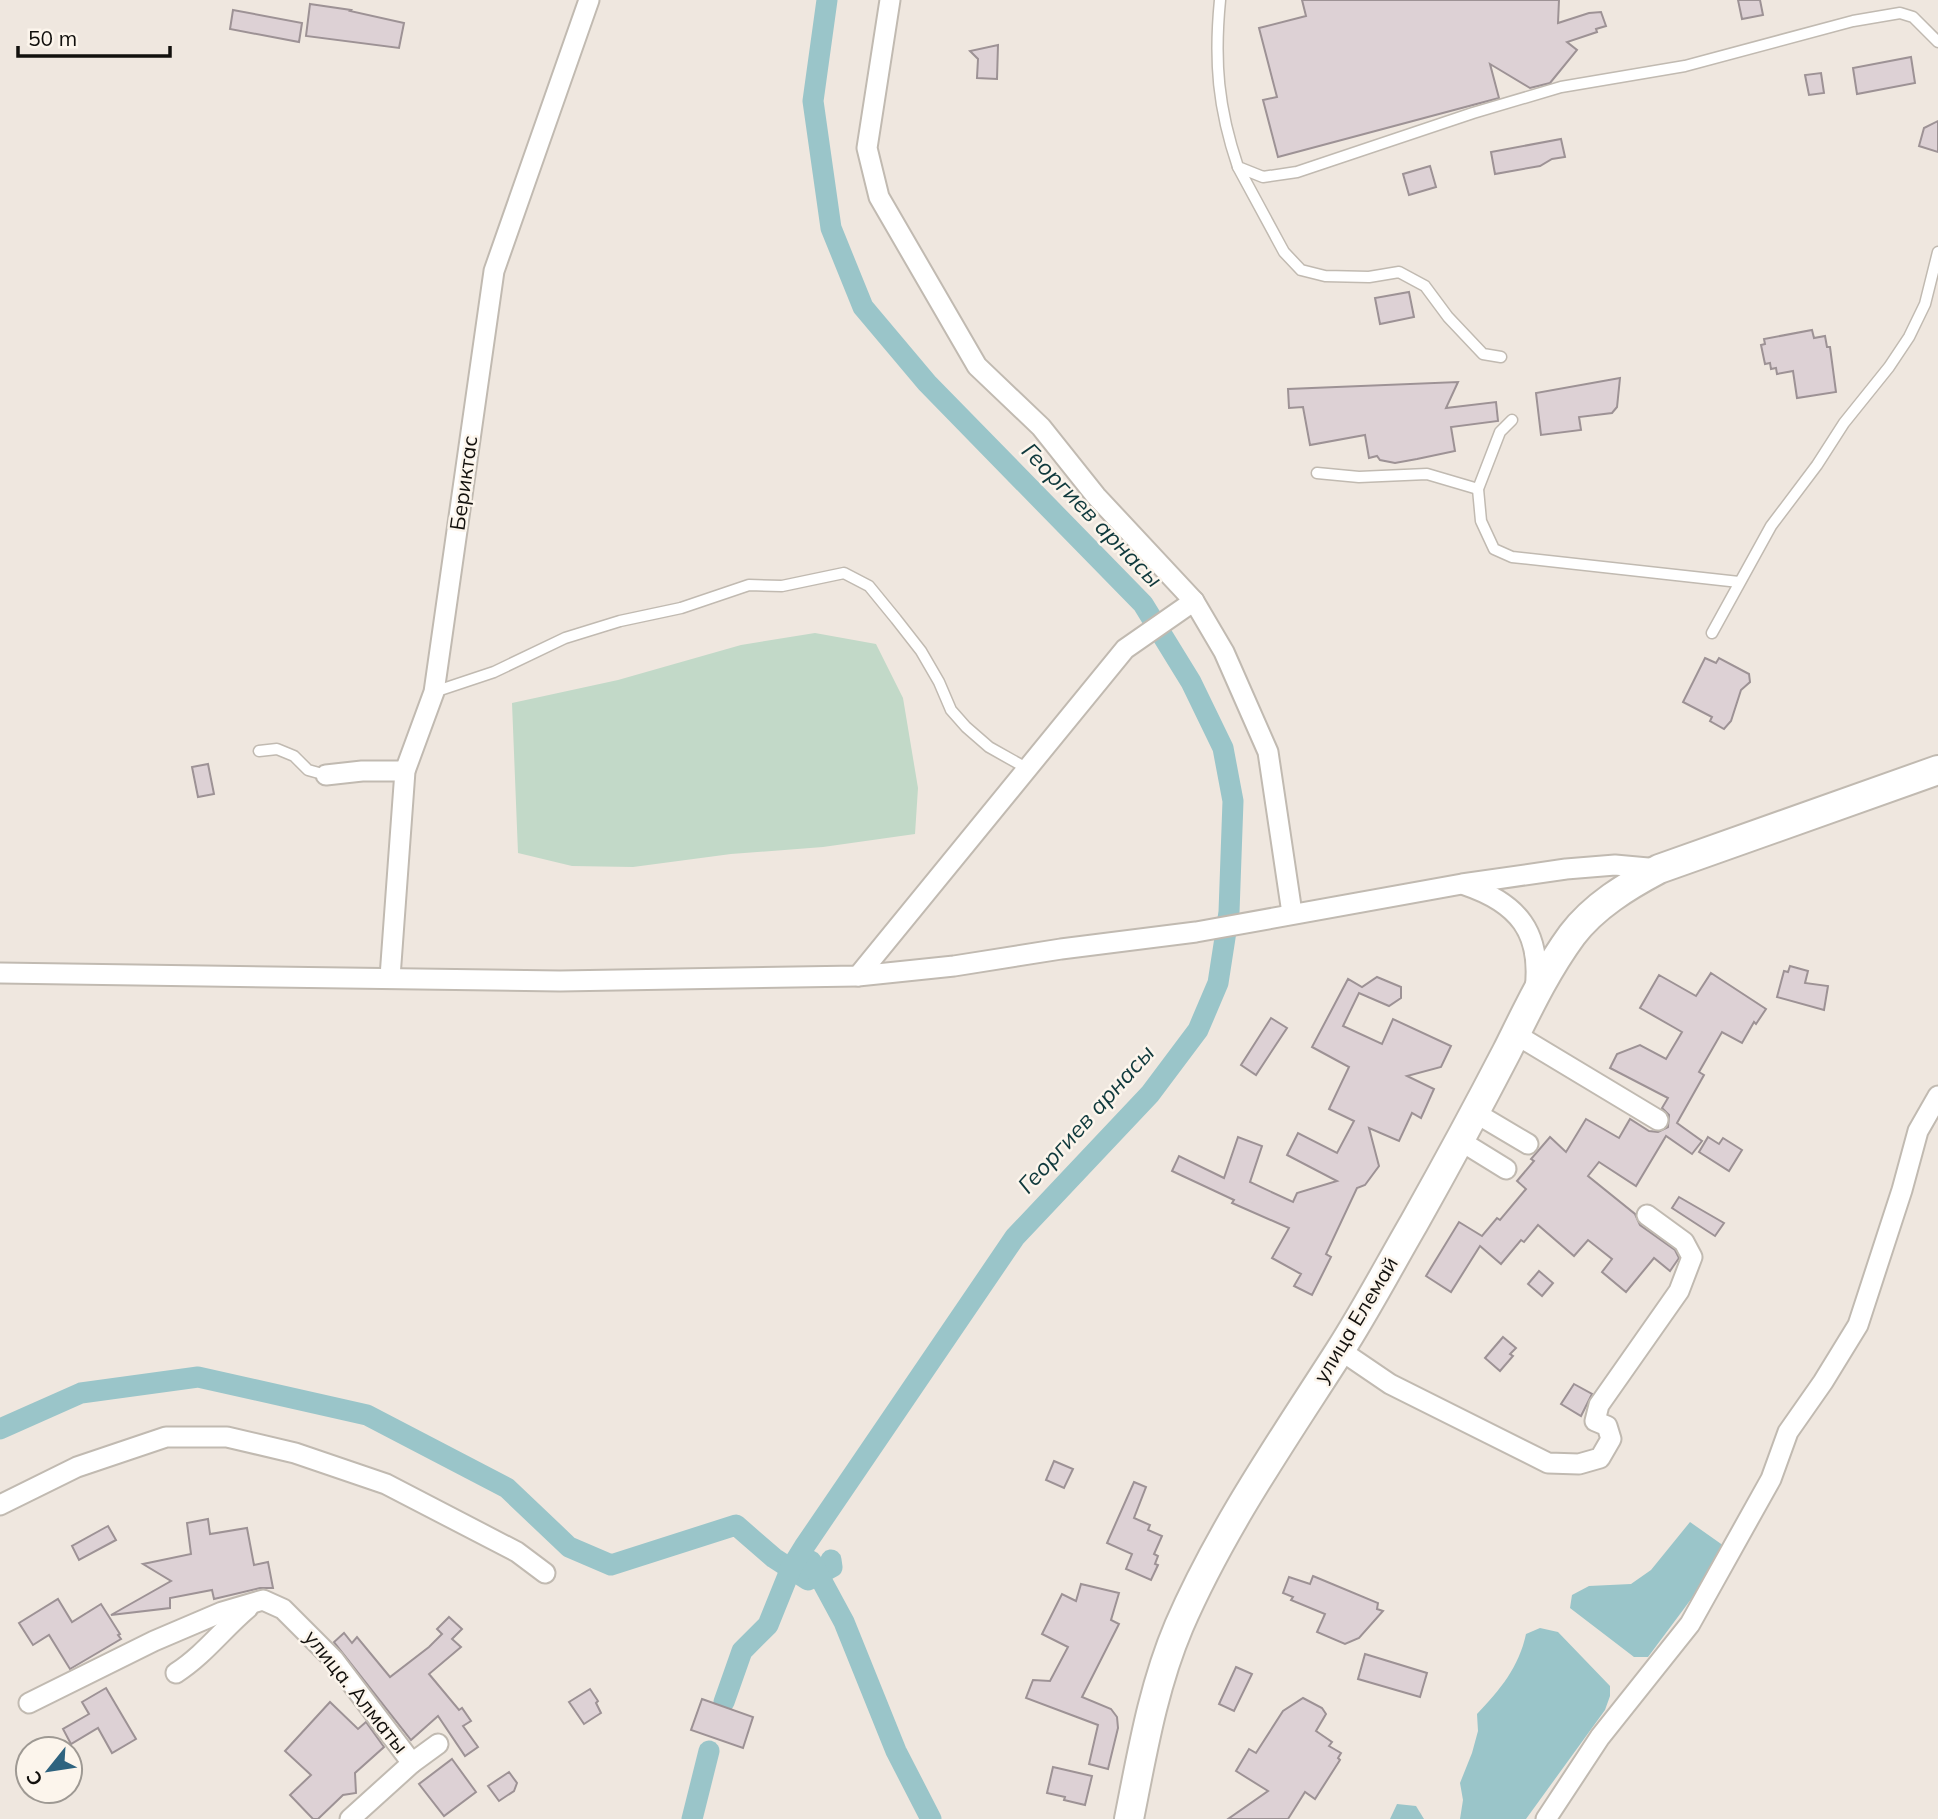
<svg xmlns="http://www.w3.org/2000/svg" width="1938" height="1819" viewBox="0 0 1938 1819" font-family="Mulish,sans-serif">
<rect width="100%" height="100%" fill="#efe7df"/>
<polygon fill="#c2d9c8" points="815,633 876,644 903,698 918,788 915,834 823,847 731,854 633,867 572,866 518,853 512,703 618,680 741,645"/>
<g fill="#9ac5c9">
<polygon points="1690,1522 1724,1546 1718,1563 1648,1657 1634,1657 1570,1608 1572,1595 1589,1586 1631,1584 1651,1570"/>
<path d="M 1540,1628 L 1558,1632 L 1610,1686 L 1610,1696 L 1605,1710 L 1526,1819 L 1460,1819 L 1463,1800 L 1460,1783 L 1472,1753 L 1478,1731 L 1477,1714 C 1500,1690 1519,1667 1526,1634 Z"/>
<polygon points="1397,1804 1416,1806 1424,1819 1390,1819"/>
</g>
<g fill="none" stroke-linecap="round" stroke-linejoin="round">
<g stroke="#9ac5c9" stroke-width="21">
<polyline points="0,1429 81,1393 198,1377 367,1415 507,1488 569,1547 611,1565 736,1525 774,1558 808,1580 832,1567 831,1560"/>
<polyline points="811,1561 844,1622 896,1751 931,1819"/>
<polyline points="724,1702 742,1651 768,1625 791,1568 804,1547 1015,1237 1150,1094 1198,1030 1218,983 1229,912 1233,801 1223,748 1191,682 1143,604 927,383 863,307 831,228 813,101 827,0"/>
<polyline points="692,1819 709,1751"/>
</g>
</g>
<g fill="#ddd1d5" stroke="#9d9295" stroke-width="2">
<polygon points="1302,0 1559,0 1558,23 1589,13 1601,12 1606,26 1596,29 1597,32 1567,42 1577,50 1550,83 1530,88 1490,64 1499,98 1278,157 1263,100 1277,97 1259,28 1306,16"/>
<polygon points="1738,0 1760,0 1763,15 1742,19"/>
<polygon points="310,4 351,10 350,11 404,23 399,48 306,36"/>
<polygon points="233,10 302,23 299,42 230,29"/>
<polygon points="998,45 997,79 977,78 978,59 970,51"/>
<polygon points="1911,57 1915,83 1857,94 1853,68"/>
<polygon points="1821,73 1824,93 1809,95 1805,75"/>
<polygon points="1938,121 1938,152 1919,146 1924,128"/>
<polygon points="1561,139 1565,157 1552,159 1540,166 1495,174 1491,152"/>
<polygon points="1430,166 1436,187 1409,195 1403,174"/>
<polygon points="1409,292 1414,317 1380,324 1375,298"/>
<polygon points="1812,330 1814,338 1825,336 1827,347 1830,347 1836,392 1797,398 1793,371 1777,374 1776,368 1771,369 1770,363 1765,364 1761,345 1765,344 1764,339"/>
<polygon points="1620,378 1617,407 1612,413 1579,417 1581,430 1541,435 1536,393"/>
<polygon points="1458,382 1446,408 1496,402 1498,421 1451,427 1455,451 1417,459 1395,463 1380,460 1377,456 1369,458 1365,435 1310,445 1303,407 1289,408 1288,389"/>
<polygon points="1705,658 1716,663 1719,658 1749,674 1750,682 1741,690 1731,721 1724,729 1710,721 1712,717 1683,702"/>
<polygon points="208,764 214,794 198,797 192,767"/>
<polygon points="1790,966 1808,971 1805,983 1828,986 1824,1010 1777,997 1784,971 1788,972"/>
<polygon points="1711,973 1766,1009 1756,1024 1754,1022 1742,1043 1722,1032 1699,1072 1704,1075 1677,1123 1702,1141 1692,1154 1666,1136 1636,1186 1599,1162 1588,1176 1635,1214 1640,1225 1675,1250 1679,1258 1670,1271 1654,1258 1626,1292 1602,1272 1612,1259 1588,1240 1574,1256 1538,1225 1524,1242 1521,1240 1501,1264 1480,1246 1451,1292 1426,1276 1459,1222 1482,1236 1497,1218 1500,1220 1526,1189 1517,1181 1534,1161 1531,1159 1550,1137 1566,1152 1586,1119 1619,1138 1630,1119 1649,1131 1658,1132 1668,1127 1669,1115 1662,1108 1668,1098 1610,1068 1617,1054 1640,1045 1666,1059 1682,1032 1640,1008 1659,975 1696,996"/>
<polygon points="1377,977 1401,987 1401,998 1389,1006 1359,993 1343,1026 1382,1044 1393,1019 1451,1046 1441,1067 1407,1076 1434,1089 1421,1118 1412,1113 1399,1141 1369,1128 1379,1166 1365,1185 1357,1188 1326,1254 1331,1257 1312,1295 1294,1286 1301,1274 1272,1258 1289,1228 1232,1203 1234,1200 1172,1171 1179,1156 1224,1178 1238,1137 1262,1146 1250,1182 1293,1202 1297,1193 1337,1181 1287,1155 1298,1133 1337,1153 1354,1121 1329,1109 1349,1067 1312,1047 1348,979 1362,987"/>
<polygon points="1271,1018 1287,1028 1256,1075 1241,1065"/>
<polygon points="1708,1137 1719,1144 1723,1138 1742,1150 1729,1171 1699,1152"/>
<polygon points="1679,1197 1724,1223 1715,1236 1672,1208"/>
<polygon points="1539,1271 1553,1283 1542,1296 1528,1284"/>
<polygon points="1503,1337 1516,1348 1510,1354 1513,1356 1500,1371 1485,1358"/>
<polygon points="1574,1384 1592,1394 1581,1416 1561,1404"/>
<polygon points="1054,1461 1073,1469 1064,1488 1046,1480"/>
<polygon points="1134,1482 1146,1487 1134,1518 1150,1525 1148,1530 1162,1536 1154,1554 1158,1556 1155,1564 1158,1565 1151,1580 1126,1569 1132,1554 1107,1543"/>
<polygon points="208,1519 210,1534 247,1528 254,1565 268,1562 273,1588 260,1588 214,1599 212,1590 170,1598 170,1608 111,1615 171,1581 143,1564 191,1554 187,1523"/>
<polygon points="108,1526 116,1540 79,1560 72,1546"/>
<polygon points="1313,1576 1378,1603 1377,1609 1383,1611 1359,1638 1345,1644 1317,1632 1325,1614 1291,1600 1293,1597 1283,1593 1289,1577 1310,1584"/>
<polygon points="1081,1584 1119,1593 1111,1620 1119,1624 1082,1697 1111,1709 1117,1717 1118,1728 1108,1769 1089,1764 1098,1725 1026,1698 1033,1680 1050,1681 1068,1647 1042,1634 1062,1594 1076,1601"/>
<polygon points="58,1599 72,1622 101,1604 120,1634 118,1635 121,1639 70,1669 49,1635 33,1645 19,1623"/>
<polygon points="449,1617 462,1629 452,1639 461,1647 429,1674 459,1710 462,1708 471,1721 463,1726 478,1747 465,1756 438,1716 411,1740 334,1642 344,1633 352,1643 357,1637 390,1677 429,1647 442,1634 437,1629"/>
<polygon points="1365,1654 1427,1673 1420,1697 1358,1679"/>
<polygon points="1236,1667 1252,1674 1234,1711 1219,1704"/>
<polygon points="106,1688 136,1739 112,1753 98,1728 71,1744 63,1729 89,1714 82,1702"/>
<polygon points="590,1689 598,1701 596,1703 601,1713 584,1724 569,1702"/>
<polygon points="1303,1698 1322,1708 1326,1714 1316,1731 1332,1742 1329,1746 1341,1753 1338,1758 1340,1760 1315,1799 1305,1792 1288,1819 1228,1819 1268,1791 1236,1771 1249,1749 1256,1753 1283,1711"/>
<polygon points="702,1699 753,1717 743,1748 691,1730"/>
<polygon points="330,1702 358,1729 366,1722 384,1747 355,1773 356,1793 343,1795 318,1819 313,1819 290,1795 311,1775 285,1751"/>
<polygon points="452,1759 476,1792 444,1816 419,1784"/>
<polygon points="1053,1767 1092,1776 1085,1805 1064,1800 1065,1797 1047,1793"/>
<polygon points="509,1772 517,1783 514,1791 499,1801 488,1786"/>
</g>
<g fill="none" stroke-linecap="round" stroke-linejoin="round">
<defs>
<g id="lane">
<path d="M 1220,0 C 1214,62 1218,108 1238,167 L 1263,177 L 1297,172 L 1473,113 L 1561,87 L 1685,66 L 1853,21 L 1900,13 L 1913,17 L 1938,42"/>
<polyline points="1238,167 1284,252 1301,270 1325,276 1369,277 1399,272 1425,286 1448,317 1483,354 1501,357"/>
<polyline points="1512,420 1500,432 1478,489 1481,521 1494,549 1512,557 1739,582"/>
<polyline points="1317,473 1359,477 1427,474 1478,489"/>
<polyline points="1712,633 1771,526 1817,465 1844,423 1889,367 1909,337 1925,304 1938,252"/>
<polyline points="434,692 494,672 565,638 620,621 681,608 749,585 782,586 844,573 869,586 896,619 921,651 939,682 951,710 966,727 989,747 1028,769"/>
<polyline points="259,751 277,749 294,756 308,770 326,775"/>
</g>
<g id="street">
<polyline points="890,0 867,148 879,197 977,366 1041,427 1096,496 1194,601 1224,652 1268,752 1292,913"/>
<polyline points="326,775 362,771 405,771"/>
<path d="M 1465,885 C 1518,903 1542,932 1535,990"/>
<polyline points="0,973 560,981 858,976 954,966 1061,949 1196,932 1462,884 1566,869 1615,865 1659,869"/>
<polyline points="858,976 1125,649 1194,601"/>
<polyline points="390,977 405,771 434,692 494,271 589,0"/>
<polyline points="1515,1034 1658,1120"/>
<polyline points="1474,1112 1528,1144"/>
<polyline points="1459,1140 1506,1169"/>
<polyline points="1340,1350 1390,1384 1548,1463 1579,1464 1600,1458 1611,1439 1607,1426 1595,1421 1599,1405 1679,1291 1692,1257 1684,1242 1647,1215"/>
<polyline points="0,1505 77,1467 166,1437 227,1437 295,1453 386,1484 517,1552 545,1573"/>
<path d="M 176,1673 C 204,1655 223,1629 248,1608"/>
<polyline points="29,1703 154,1641 222,1612 263,1600 283,1609 334,1660 412,1763"/>
<polyline points="350,1819 412,1763 438,1744"/>
<polyline points="1546,1819 1600,1737 1690,1624 1771,1479 1788,1432 1823,1382 1858,1325 1902,1190 1918,1131 1938,1096"/>
</g>
<path id="secondary" d="M 1129,1819 C 1142,1754 1153,1687 1179,1626 C 1221,1529 1282,1441 1339,1352 C 1366,1310 1389,1266 1414,1223 C 1446,1166 1477,1109 1507,1051 C 1527,1011 1545,972 1572,935 C 1594,906 1627,886 1659,869 L 1938,770"/>
</defs>
<use href="#lane" stroke="#c1bab1" stroke-width="13"/>
<use href="#street" stroke="#c1bab1" stroke-width="23"/>
<use href="#secondary" stroke="#c1bab1" stroke-width="32"/>
<use href="#lane" stroke="#fff" stroke-width="10"/>
<use href="#street" stroke="#fff" stroke-width="19"/>
<use href="#secondary" stroke="#fff" stroke-width="28"/>
</g>
<g text-anchor="middle" stroke-width="5" stroke-linejoin="round" paint-order="stroke">
<g font-size="21" fill="#12100d" stroke="#fcf5ec">
<text transform="translate(464 483) rotate(-82)" y="7">Бериктас</text>
<text transform="translate(1356 1320) rotate(-59)" y="7">улица Елемай</text>
<text transform="translate(356 1692) rotate(51)" y="7">улица. Алматы</text>
</g>
<g font-size="23" font-style="italic" fill="#0f393c" stroke="#fcf5ec">
<text transform="translate(1092 515) rotate(46)" y="8">Георгиев арнасы</text>
<text transform="translate(1086 1119) rotate(-48)" y="8">Георгиев арнасы</text>
</g>
</g>
<g transform="translate(49 1770) rotate(240)"><circle r="33" fill="#fcf5ec" stroke="#9e9993" stroke-width="2"/>
<path d="M0-5L12 26L0 18L-12 26Z" fill="#2e637f"/>
<text y="-10" font-size="19" font-weight="bold" text-anchor="middle" fill="#12100d">С</text>
</g>
<path d="M18 46v10h152v-10" fill="none" stroke="#12100d" stroke-width="3.5"/>
<text x="28" y="46" font-size="21" fill="#12100d" stroke="#fcf5ec" stroke-width="5" paint-order="stroke">50 m</text>
</svg>
